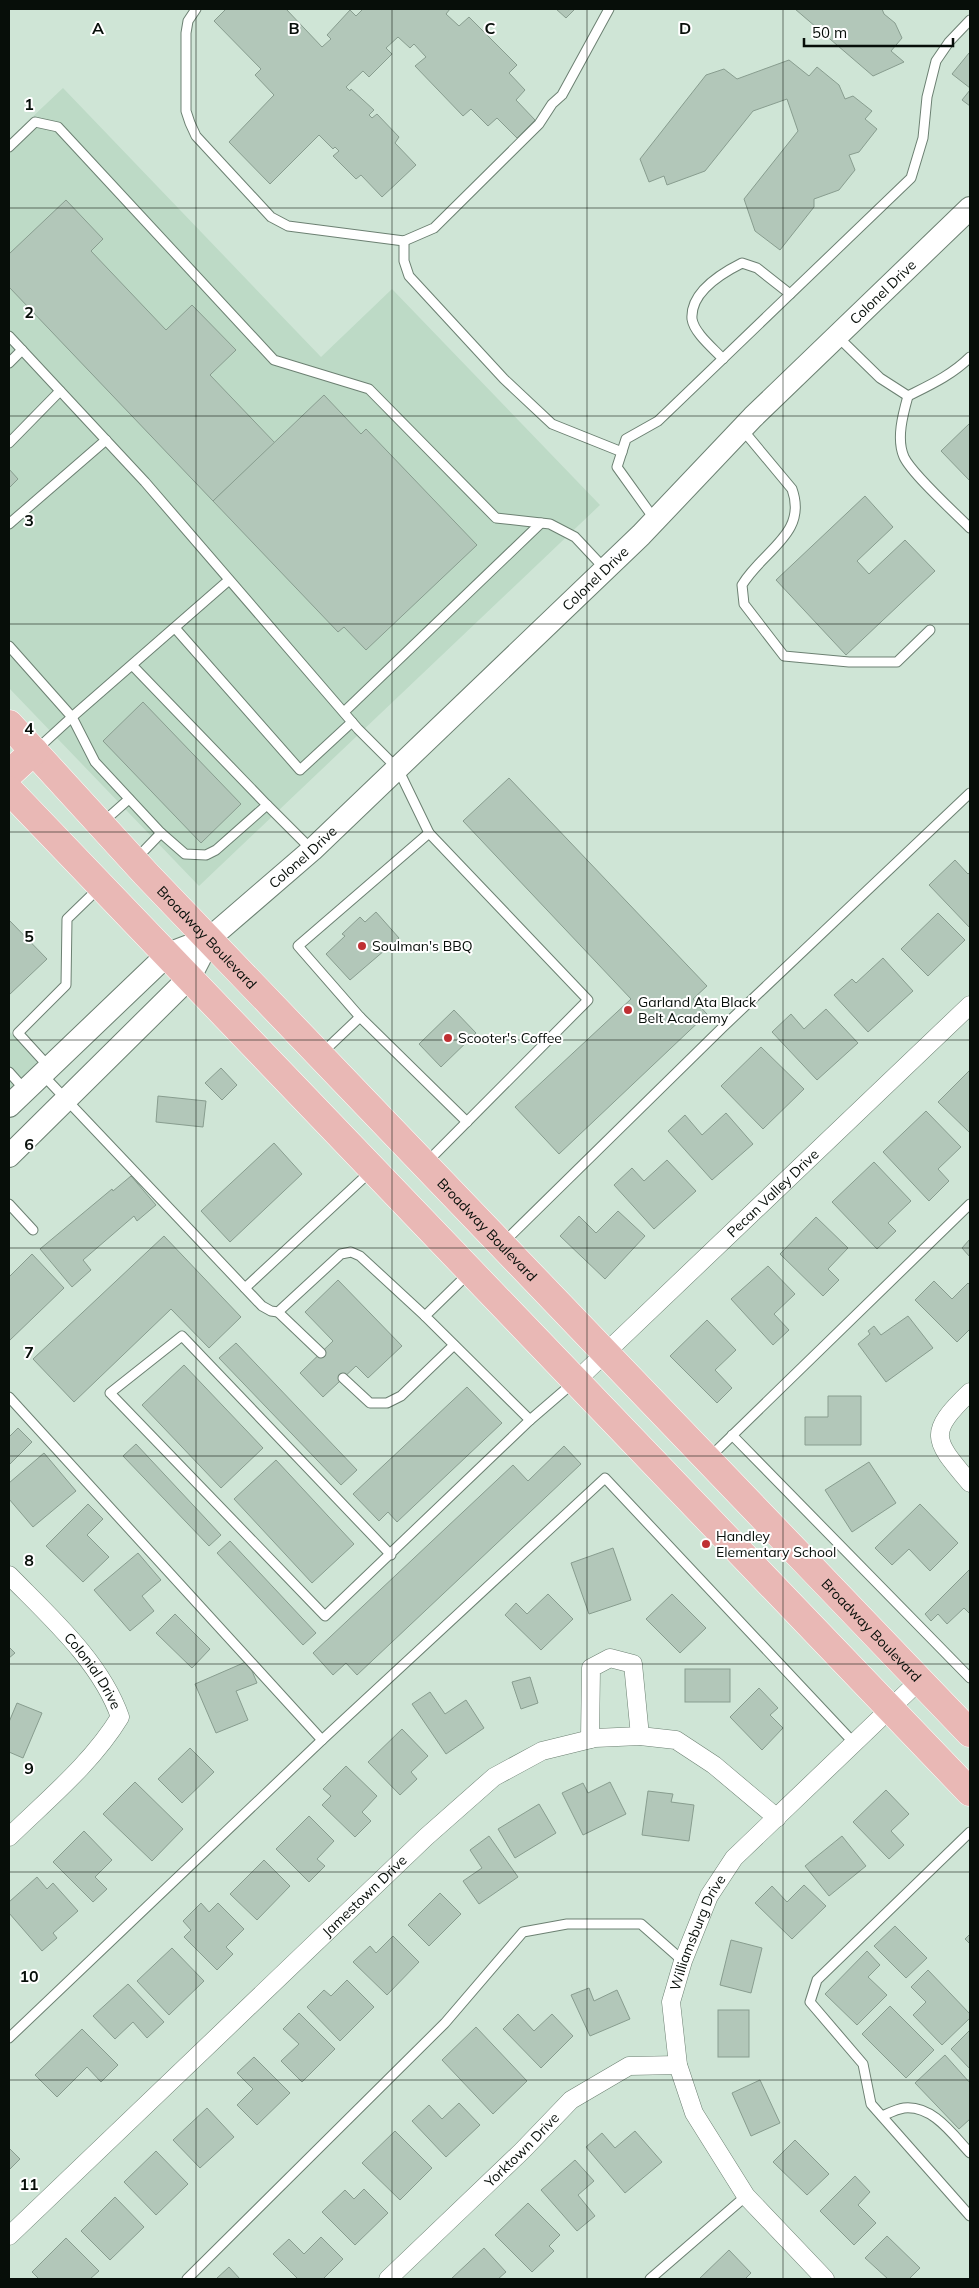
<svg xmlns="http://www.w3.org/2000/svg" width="979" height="2288" viewBox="0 0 979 2288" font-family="Mulish,sans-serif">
<rect width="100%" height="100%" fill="#cfe5d6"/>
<g fill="#bddac6">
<polygon points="63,88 321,357 392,289 600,505 199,886 9,688 9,139"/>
<polygon points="9,1031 39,1063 9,1092"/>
</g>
<g fill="#b2c7b9" stroke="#889d8f">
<polygon points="226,9 286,9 322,47 331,39 327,35 350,10 356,16 363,9 450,9 446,14 459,26 469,17 517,65 509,73 525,90 516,100 535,120 517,138 497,118 488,126 471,109 463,116 415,66 426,57 414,44 410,48 398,37 386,48 392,54 369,77 363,71 346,87 350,91 351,89 374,110 369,115 372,118 377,114 399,137 395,143 416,165 382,197 361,175 356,179 333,156 339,151 335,147 333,149 319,135 270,184 229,142 274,95 255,75 261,69 214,21"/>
<polygon points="556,9 575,9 566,18"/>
<polygon points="795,9 882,9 884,14 895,23 902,38 891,51 904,62 873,76"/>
<polygon points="969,53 970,53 970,88 952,74"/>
<polygon points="789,60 809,76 817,67 839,85 845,99 853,96 872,111 865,119 877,129 859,152 849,155 855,170 839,190 814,199 814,207 780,250 755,231 744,199 798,131 787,99 753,111 705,171 667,185 664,176 649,182 640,159 706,75 724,69 737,79"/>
<polygon points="970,90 970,106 962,100"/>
<polygon points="66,200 103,239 91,251 166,330 192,305 236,350 210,375 275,443 213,501 9,287 9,254"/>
<polygon points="324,395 361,434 366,429 477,545 366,650 344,627 338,632 213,501"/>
<polygon points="970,423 970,481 941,451"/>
<polygon points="9,469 18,479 9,488"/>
<polygon points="865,496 893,527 857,561 869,574 905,540 935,571 846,655 776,580"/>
<polygon points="143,702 241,804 201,843 103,741"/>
<polygon points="509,778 707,986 693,999 707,1014 559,1154 515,1107 631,999 463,821"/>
<polygon points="955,860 968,874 970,872 970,928 929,885"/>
<polygon points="376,912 399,938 350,980 326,954 345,936 342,934 360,917 365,922"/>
<polygon points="938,913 965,940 928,976 901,949"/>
<polygon points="9,920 47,959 9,995"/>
<polygon points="883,958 913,991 868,1032 834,995 852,979 856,983"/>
<polygon points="826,1009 858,1043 817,1080 772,1032 791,1014 804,1029"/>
<polygon points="454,1010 476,1033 441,1067 419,1044"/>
<polygon points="761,1047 804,1089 763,1129 721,1086"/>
<polygon points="221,1068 237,1085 222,1100 205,1083"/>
<polygon points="970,1070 970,1133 938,1102"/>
<polygon points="158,1096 206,1101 203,1127 156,1122"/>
<polygon points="926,1111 961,1147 938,1169 949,1181 929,1201 883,1152"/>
<polygon points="726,1113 753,1144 712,1180 668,1131 685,1115 702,1135"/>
<polygon points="274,1143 302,1174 230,1242 201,1211"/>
<polygon points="667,1160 696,1191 654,1229 614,1185 632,1168 644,1181"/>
<polygon points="874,1162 911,1201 888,1223 896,1231 877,1249 832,1202"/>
<polygon points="131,1176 156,1205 137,1221 134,1216 83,1260 91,1270 72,1287 40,1249 112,1189 113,1191"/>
<polygon points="618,1211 645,1236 605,1279 560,1236 579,1216 596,1233"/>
<polygon points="816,1217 848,1248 828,1269 839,1280 823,1296 780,1254"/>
<polygon points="164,1236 241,1317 209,1348 171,1309 74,1402 33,1359"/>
<polygon points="970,1239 970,1257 962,1248"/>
<polygon points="32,1254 64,1288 9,1341 9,1277"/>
<polygon points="768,1266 795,1294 774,1314 789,1330 773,1345 731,1299"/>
<polygon points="338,1280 402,1346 368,1378 356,1366 323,1397 300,1373 333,1341 305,1312"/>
<polygon points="934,1281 952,1299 968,1283 970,1285 970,1329 957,1342 915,1300"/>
<polygon points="908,1316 933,1348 886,1382 858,1344 870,1334 868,1331 874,1326 881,1335"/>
<polygon points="707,1320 736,1350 715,1370 732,1388 717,1403 670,1356"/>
<polygon points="236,1343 357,1470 341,1485 219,1358"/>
<polygon points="184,1365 263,1448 221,1488 142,1405"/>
<polygon points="467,1387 502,1423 397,1522 388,1512 379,1521 353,1494"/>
<polygon points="828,1396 861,1396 861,1445 805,1445 805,1417 828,1417"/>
<polygon points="18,1428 32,1442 9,1465 9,1437"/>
<polygon points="136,1444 221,1535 209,1546 123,1456"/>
<polygon points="564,1446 581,1464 357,1675 346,1663 333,1675 313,1653 513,1465 528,1481"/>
<polygon points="44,1453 76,1491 33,1527 9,1499 9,1483"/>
<polygon points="276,1460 354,1544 312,1583 234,1499"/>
<polygon points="869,1462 896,1503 852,1532 825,1490"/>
<polygon points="88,1504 103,1519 87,1535 109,1557 83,1582 46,1546"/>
<polygon points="920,1504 958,1543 930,1571 909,1549 892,1565 875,1548"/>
<polygon points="230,1541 316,1633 303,1645 217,1553"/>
<polygon points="613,1548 631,1600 589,1614 571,1563"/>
<polygon points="138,1553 161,1580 142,1596 154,1611 130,1631 94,1590"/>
<polygon points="970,1569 970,1614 964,1608 947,1624 938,1614 931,1621 925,1614"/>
<polygon points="548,1594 573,1619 541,1650 505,1615 516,1603 527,1614"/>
<polygon points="672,1594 706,1628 680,1653 646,1619"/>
<polygon points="175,1614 210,1649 192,1668 156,1633"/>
<polygon points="9,1647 15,1653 9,1658"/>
<polygon points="248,1661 257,1683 236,1691 248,1720 216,1733 195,1684"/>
<rect x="685" y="1669" width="45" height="33"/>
<polygon points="530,1677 538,1703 521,1709 512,1682"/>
<polygon points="759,1688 778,1708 770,1715 783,1728 762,1750 730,1717"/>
<polygon points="430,1692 445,1714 466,1700 484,1728 446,1754 412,1704"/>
<polygon points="17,1703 42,1713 23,1758 9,1752 9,1722"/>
<polygon points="402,1729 428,1756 411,1772 417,1779 400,1795 368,1762"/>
<polygon points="190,1748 214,1772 182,1803 158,1779"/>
<polygon points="346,1766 377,1796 362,1812 371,1821 355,1837 322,1805 331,1796 323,1789"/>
<polygon points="135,1782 183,1829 152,1861 103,1814"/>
<polygon points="610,1782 626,1814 583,1835 562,1793 583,1783 588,1793"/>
<polygon points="886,1790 909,1814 891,1831 904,1845 889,1859 853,1822"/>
<polygon points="648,1791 673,1794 671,1802 694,1805 689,1841 642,1835"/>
<polygon points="539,1804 556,1833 515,1858 498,1829"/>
<polygon points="309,1816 334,1841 317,1859 325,1866 309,1882 276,1849"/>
<polygon points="84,1831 112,1860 95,1877 107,1889 93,1902 53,1862"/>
<polygon points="489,1836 518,1877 479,1904 463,1881 482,1868 470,1850"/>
<polygon points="842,1836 866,1866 829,1896 805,1866"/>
<polygon points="264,1860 290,1886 257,1920 230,1894"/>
<polygon points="37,1877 47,1889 53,1883 78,1911 53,1933 57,1938 42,1951 9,1913 9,1902"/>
<polygon points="804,1885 826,1906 792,1939 755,1903 772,1886 787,1902"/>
<polygon points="440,1893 461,1914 429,1946 408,1925"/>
<polygon points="201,1903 209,1912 218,1903 244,1929 226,1947 233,1954 217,1970 184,1937 191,1930 183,1921"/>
<polygon points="895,1926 927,1958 906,1978 874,1946"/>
<polygon points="970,1934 970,1944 965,1939"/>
<polygon points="393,1936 419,1962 387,1995 353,1962 370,1946 376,1953"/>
<polygon points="731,1940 762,1948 751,1993 720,1985"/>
<polygon points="172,1948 204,1981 169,2015 137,1981"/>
<polygon points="867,1951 880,1965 868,1977 887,1995 857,2025 825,1994"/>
<polygon points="928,1970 970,2014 970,2018 942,2045 913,2015 926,2002 911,1987"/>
<polygon points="347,1980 374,2007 340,2041 307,2007 324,1990 331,1996"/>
<polygon points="128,1984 164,2022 147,2038 133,2022 115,2039 93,2016"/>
<polygon points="589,1988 594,2001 617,1990 630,2019 590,2036 571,1995"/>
<polygon points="890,2006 934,2050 906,2078 862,2034"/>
<rect x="718" y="2010" width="31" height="47"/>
<polygon points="299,2013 335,2049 302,2082 281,2061 299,2044 283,2029"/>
<polygon points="518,2014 534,2031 552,2014 573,2036 541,2068 503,2029"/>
<polygon points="476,2027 527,2081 493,2114 442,2060"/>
<polygon points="82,2029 118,2065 101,2082 87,2067 57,2097 35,2075"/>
<polygon points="970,2030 970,2069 951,2049"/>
<polygon points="945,2055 970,2083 970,2119 959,2129 915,2083"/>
<polygon points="254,2057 290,2093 257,2125 237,2105 253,2089 237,2073"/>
<polygon points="760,2080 780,2123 751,2136 732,2093"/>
<polygon points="459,2103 480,2125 446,2157 412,2121 429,2105 442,2119"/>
<polygon points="207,2108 234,2137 200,2168 173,2140"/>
<polygon points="395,2131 432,2168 400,2200 362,2163"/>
<polygon points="635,2131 662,2162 625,2193 586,2147 602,2133 615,2148"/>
<polygon points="795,2140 829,2174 807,2195 773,2162"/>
<polygon points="9,2148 20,2159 9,2170"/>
<polygon points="156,2151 188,2184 156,2215 124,2182"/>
<polygon points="575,2160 594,2181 578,2195 595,2216 577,2231 541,2190"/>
<polygon points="855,2176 870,2192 858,2205 876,2223 854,2245 820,2211"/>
<polygon points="364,2189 388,2213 355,2245 322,2212 345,2190 354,2199"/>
<polygon points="115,2197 144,2227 110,2260 81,2231"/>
<polygon points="528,2203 560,2235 549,2246 554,2251 532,2272 495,2235"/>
<polygon points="887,2236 920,2268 909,2279 888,2279 865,2258"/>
<polygon points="321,2237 343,2259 323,2279 298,2279 273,2254 289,2239 304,2254"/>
<polygon points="66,2238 99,2271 90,2279 39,2279 32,2272"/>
<polygon points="484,2248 506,2272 498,2279 451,2279"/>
<polygon points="729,2250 751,2273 745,2279 699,2279"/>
<polygon points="229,2267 240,2279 216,2279"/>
</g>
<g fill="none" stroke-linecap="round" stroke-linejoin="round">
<defs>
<g id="service">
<polyline points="196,9 188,21 186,33 186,111 190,123 196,136 271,217 288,226 404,241 434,228 539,124 552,104 562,95 609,9"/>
<polyline points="9,147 35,122 58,127 274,360 369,389 496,518 550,524 575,537 605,569"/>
<polyline points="404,241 404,261 409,276 504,379 552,424 622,452"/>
<polyline points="9,336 145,482 358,729 398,769 429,833 588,1000 426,1163"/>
<path d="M 837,336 L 880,378 L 908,396 C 930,385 952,375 970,357"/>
<path d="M 723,359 C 714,349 694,333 692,319 C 690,292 722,273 742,263 L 757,268 L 790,294"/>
<polyline points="9,363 22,350"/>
<path d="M 908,396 C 903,414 896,439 904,457 C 912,474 955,513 970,528"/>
<path d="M 742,429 L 792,489 C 808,534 763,550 742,585 L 744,604 L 784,656 L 849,662 L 897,662 L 930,630"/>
<polyline points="9,443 60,391"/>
<polyline points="655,520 617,467 626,439 658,421 911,178 923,138 927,97 936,61 949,42 970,20"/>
<polyline points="9,524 106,440"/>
<polyline points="175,628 300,770 352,722"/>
<polyline points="9,646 72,717 36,750"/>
<polyline points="132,665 267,805 216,850 206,855 185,854 161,833 95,762 72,717 229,580"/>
<polyline points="344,712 541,523"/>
<polyline points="267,805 311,849"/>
<polyline points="103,822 129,799"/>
<polyline points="136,859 161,833"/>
<polyline points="360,1017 298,946 429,833"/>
<polyline points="322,1053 360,1017 467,1122"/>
<polyline points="49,1067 18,1033 66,985 67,919 99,888"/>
<polyline points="9,1072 25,1090"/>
<polyline points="42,1074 262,1306 271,1311 278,1312 341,1254 351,1252 360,1256 425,1316"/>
<polyline points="9,1204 33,1230"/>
<polyline points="504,1242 723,1027 970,793"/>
<polyline points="469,1273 425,1316 530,1420 573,1383"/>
<polyline points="245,1288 371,1171"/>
<polyline points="278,1312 321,1353"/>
<polyline points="343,1378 370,1403 387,1403 401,1396 454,1345"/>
<polyline points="9,1397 322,1740"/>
<polyline points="732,1435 970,1678"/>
<polyline points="710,1457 970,1204"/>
<polyline points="391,1555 182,1336 110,1393 325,1616 530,1420"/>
<polyline points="970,1832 817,1980 810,2002 863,2064 871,2104 970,2216"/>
<polyline points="9,2038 322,1740 605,1478 854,1743"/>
<path d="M 882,2116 C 889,2113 897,2109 904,2108 C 933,2105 953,2135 970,2153"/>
<polyline points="187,2279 445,2023 523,1932 567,1924 641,1924 683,1961"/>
<polyline points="650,2279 746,2196"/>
</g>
<g id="minor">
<path id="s1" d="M 576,1381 L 970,1005"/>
<path d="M 970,1392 C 926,1434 934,1440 970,1483"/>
<path id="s2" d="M 9,1575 C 49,1616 101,1662 120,1717 C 92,1763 48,1799 9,1837"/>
<polyline points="590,1739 591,1668 610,1658 633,1664 640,1736"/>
<path id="s3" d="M 9,2236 L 426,1837 L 494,1777 L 542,1751 L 595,1738 L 640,1736 L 676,1740 L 714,1765 L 777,1818"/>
<path id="s4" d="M 388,2279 L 522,2151 L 571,2100 L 629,2066 L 678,2065"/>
<path id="s5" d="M 825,2279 L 746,2196 L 694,2113 L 678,2065 L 671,2002 L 683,1961 L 709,1896 L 734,1858 L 920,1680"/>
</g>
<g id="tertiary">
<path id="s6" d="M 9,1106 L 168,954 L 210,938 L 312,850 L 641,535 L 753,417 L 970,208"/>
<polyline points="9,1156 190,977 210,938"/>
</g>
<g id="primary">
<path id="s7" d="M 9,724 L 146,874 L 970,1733"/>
<polyline points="9,774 34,751"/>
<polyline points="9,790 970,1792"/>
</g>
</defs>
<use href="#service" stroke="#6c8072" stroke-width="11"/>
<use href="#minor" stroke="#6c8072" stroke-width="19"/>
<use href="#tertiary" stroke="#6c8072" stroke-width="24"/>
<use href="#primary" stroke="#fff" stroke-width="29"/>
<use href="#service" stroke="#fff" stroke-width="9"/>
<use href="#minor" stroke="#fff" stroke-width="18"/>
<use href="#tertiary" stroke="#fff" stroke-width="22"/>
<use href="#primary" stroke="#e9b8b5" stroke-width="28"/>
</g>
<path fill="none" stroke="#070e09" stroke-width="1" stroke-opacity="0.55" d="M 196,9 L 196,2279M 392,9 L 392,2279M 587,9 L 587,2279M 783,9 L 783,2279M 9,208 L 970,208M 9,416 L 970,416M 9,624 L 970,624M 9,832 L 970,832M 9,1040 L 970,1040M 9,1248 L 970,1248M 9,1456 L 970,1456M 9,1664 L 970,1664M 9,1872 L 970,1872M 9,2080 L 970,2080"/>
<g fill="#bf3033" stroke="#fff" stroke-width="2">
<circle cx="362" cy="946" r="5"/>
<circle cx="628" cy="1010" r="5"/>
<circle cx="448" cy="1038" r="5"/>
<circle cx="706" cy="1544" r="5"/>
</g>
<g text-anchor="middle" stroke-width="4" stroke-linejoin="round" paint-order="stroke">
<g font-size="14" fill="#070e09" stroke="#fff">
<text dy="5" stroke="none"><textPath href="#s6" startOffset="1198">Colonel Drive</textPath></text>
<text dy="5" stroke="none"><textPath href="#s6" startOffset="792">Colonel Drive</textPath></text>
<text dy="5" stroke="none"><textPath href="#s6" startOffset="388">Colonel Drive</textPath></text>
<text dy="5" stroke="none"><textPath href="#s7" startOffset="291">Broadway Boulevard</textPath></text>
<text dy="5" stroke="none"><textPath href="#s1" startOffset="272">Pecan Valley Drive</textPath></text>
<text dy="5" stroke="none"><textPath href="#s7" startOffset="696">Broadway Boulevard</textPath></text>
<text dy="5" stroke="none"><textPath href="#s7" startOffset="1251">Broadway Boulevard</textPath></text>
<text dy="5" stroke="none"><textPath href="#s2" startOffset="128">Colonial Drive</textPath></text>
<text dy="5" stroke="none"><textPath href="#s3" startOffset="492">Jamestown Drive</textPath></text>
<text dy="5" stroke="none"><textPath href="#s5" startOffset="401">Williamsburg Drive</textPath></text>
<text dy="5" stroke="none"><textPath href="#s4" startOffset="186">Yorktown Drive</textPath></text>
</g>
<g font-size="14" fill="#070e09" stroke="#fff" text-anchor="start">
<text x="372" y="951">Soulman's BBQ</text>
<text x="638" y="1007">Garland Ata Black<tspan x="638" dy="16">Belt Academy</tspan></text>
<text x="458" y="1043">Scooter's Coffee</text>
<text x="716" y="1541">Handley<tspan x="716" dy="16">Elementary School</tspan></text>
</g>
</g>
<g font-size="16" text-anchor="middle" font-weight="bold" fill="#070e09" stroke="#fff" stroke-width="4" stroke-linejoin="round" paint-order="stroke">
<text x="98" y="34">A</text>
<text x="294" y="34">B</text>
<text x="490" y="34">C</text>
<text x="685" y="34">D</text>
<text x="29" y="110">1</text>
<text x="29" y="318">2</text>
<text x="29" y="526">3</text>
<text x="29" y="734">4</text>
<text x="29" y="942">5</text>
<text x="29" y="1150">6</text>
<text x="29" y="1358">7</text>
<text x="29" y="1566">8</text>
<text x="29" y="1774">9</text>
<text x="29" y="1982">10</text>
<text x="29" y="2190">11</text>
</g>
<rect width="979" height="2288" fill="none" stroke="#070e09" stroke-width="20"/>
<path d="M804 38v8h149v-8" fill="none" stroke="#070e09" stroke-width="2.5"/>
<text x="812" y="38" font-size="15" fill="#070e09" stroke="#ffffff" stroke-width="4" paint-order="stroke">50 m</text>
</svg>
